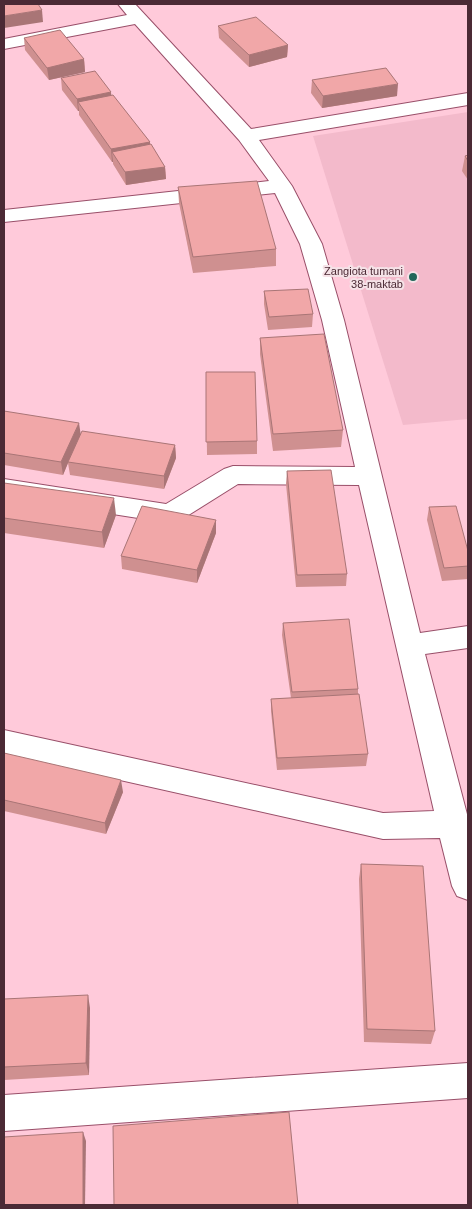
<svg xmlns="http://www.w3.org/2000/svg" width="472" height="1209" viewBox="0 0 472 1209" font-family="Arial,sans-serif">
<rect width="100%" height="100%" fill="#ffcada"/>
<polygon fill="#f3bacb" points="468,112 468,419 403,425 313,136"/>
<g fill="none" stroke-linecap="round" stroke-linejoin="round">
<defs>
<g id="street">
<polygon points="118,4 135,4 251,129 468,93 468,105 259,140 292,186 322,244 344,320 420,633 468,626 468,648 425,654 468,818 468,900 457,896 452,886 440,838 383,839 4,754 4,730 383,813 434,811 359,485 238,484 179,521 170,523 4,497 4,479 166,504 224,469 233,466 355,467 322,320 300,244 275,193 4,222 4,210 269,181 239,140 135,24 4,49 4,39 127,15"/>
<polygon points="468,1063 468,1098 4,1131 4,1095"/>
</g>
</defs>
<use href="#street" stroke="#994f69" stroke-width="2"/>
<use href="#street" fill="#fff" fill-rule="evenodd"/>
</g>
<g fill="#cf9090">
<polygon points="218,26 288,45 287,57 249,67 219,38"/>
<polygon points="24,38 84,59 85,72 49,80 25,50"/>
<polygon points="61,78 111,92 111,95 150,142 150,144 165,167 166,179 126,185 113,164 113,162 112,162 79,115 79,111 78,111 62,90"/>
<polygon points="312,80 397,96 322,108 311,93"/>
<polygon points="468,155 468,180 462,171 465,156"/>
<polygon points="178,187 276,249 276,266 193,273 179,203"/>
<polygon points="264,291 313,314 312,327 268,330 264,304"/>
<polygon points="260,338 343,430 341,447 273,451 260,354"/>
<polygon points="206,372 257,441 257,454 207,455"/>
<polygon points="4,411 80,434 175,445 176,458 164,489 70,475 68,463 63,475 4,465"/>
<polygon points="287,471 347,574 346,586 296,587 286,484"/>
<polygon points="4,483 116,515 104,548 4,533"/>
<polygon points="429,507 468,551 468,579 442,581 427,520"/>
<polygon points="216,520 216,533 197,583 122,569 121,556"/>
<polygon points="283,623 358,689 358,694 368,754 366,766 277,770 271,711 271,699 291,698 282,635"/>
<polygon points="4,753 123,792 106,834 4,811"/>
<polygon points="361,864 435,1031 431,1044 364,1042 359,879"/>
<polygon points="4,999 90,1008 89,1075 4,1080"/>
</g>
<g fill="#a97576">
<polygon points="42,10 43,22 4,28 4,16"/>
<polygon points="288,45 287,57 249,67 249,55"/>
<polygon points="84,59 85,72 49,80 47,68"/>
<polygon points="398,84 397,96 322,108 323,96"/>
<polygon points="111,92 112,104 78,102 79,111 78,111 77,99"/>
<polygon points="150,142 150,155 112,152 113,162 112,162 111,149"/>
<polygon points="165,167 166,179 126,185 125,172"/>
<polygon points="79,423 81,436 68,462 68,463 63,475 61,462"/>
<polygon points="175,445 176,458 164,489 164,476"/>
<polygon points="114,498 116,515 104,548 102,532"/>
<polygon points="216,520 216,533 197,583 197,570"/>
<polygon points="121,780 123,792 106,834 105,823"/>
<polygon points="88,995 90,1008 89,1075 86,1063"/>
<polygon points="83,1132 86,1141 85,1205 83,1205"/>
</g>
<g fill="#f1a7a8" stroke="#a97576">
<polygon points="4,4 38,4 42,10 4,16"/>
<polygon points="256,17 288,45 249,55 218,26"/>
<polygon points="60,30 84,59 47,68 24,38"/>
<polygon points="386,68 398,84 323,96 312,80"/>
<polygon points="95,71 111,92 77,99 61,78"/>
<polygon points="113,95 150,142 111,149 78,102"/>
<polygon points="151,144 165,167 125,172 112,152"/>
<polygon points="468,155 468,161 465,156"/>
<polygon points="257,181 276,249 193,257 178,187"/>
<polygon points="308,289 313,314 269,317 264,291"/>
<polygon points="324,334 343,430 273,434 260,338"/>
<polygon points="206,372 255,372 257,441 206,442"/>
<polygon points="4,411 79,423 61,462 4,453"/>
<polygon points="82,431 175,445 164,476 68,462"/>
<polygon points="331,470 347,574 297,575 287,471"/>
<polygon points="4,483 114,498 102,532 4,518"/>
<polygon points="142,506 216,520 197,570 121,556"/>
<polygon points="456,506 468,551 468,566 444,568 429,507"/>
<polygon points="349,619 358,689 292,692 283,623"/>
<polygon points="359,694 368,754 277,758 271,699"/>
<polygon points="4,753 121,780 105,823 4,800"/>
<polygon points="361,864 423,866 435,1031 367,1029"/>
<polygon points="88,995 86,1063 4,1067 4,999"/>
<polygon points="289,1112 298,1205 114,1205 113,1126"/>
<polygon points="83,1132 83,1205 4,1205 4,1137"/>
</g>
<circle fill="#21675a" stroke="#f5e2e7" stroke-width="2" cx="413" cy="277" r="5"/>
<g text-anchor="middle" stroke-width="4" stroke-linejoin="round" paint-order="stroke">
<g font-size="11" fill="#4b2a35" stroke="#f5e2e7" text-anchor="end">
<text x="403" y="275">Zangiota tumani<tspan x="403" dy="13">38-maktab</tspan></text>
</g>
</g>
<rect width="472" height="1209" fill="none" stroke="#4b2a35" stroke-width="10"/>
</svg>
